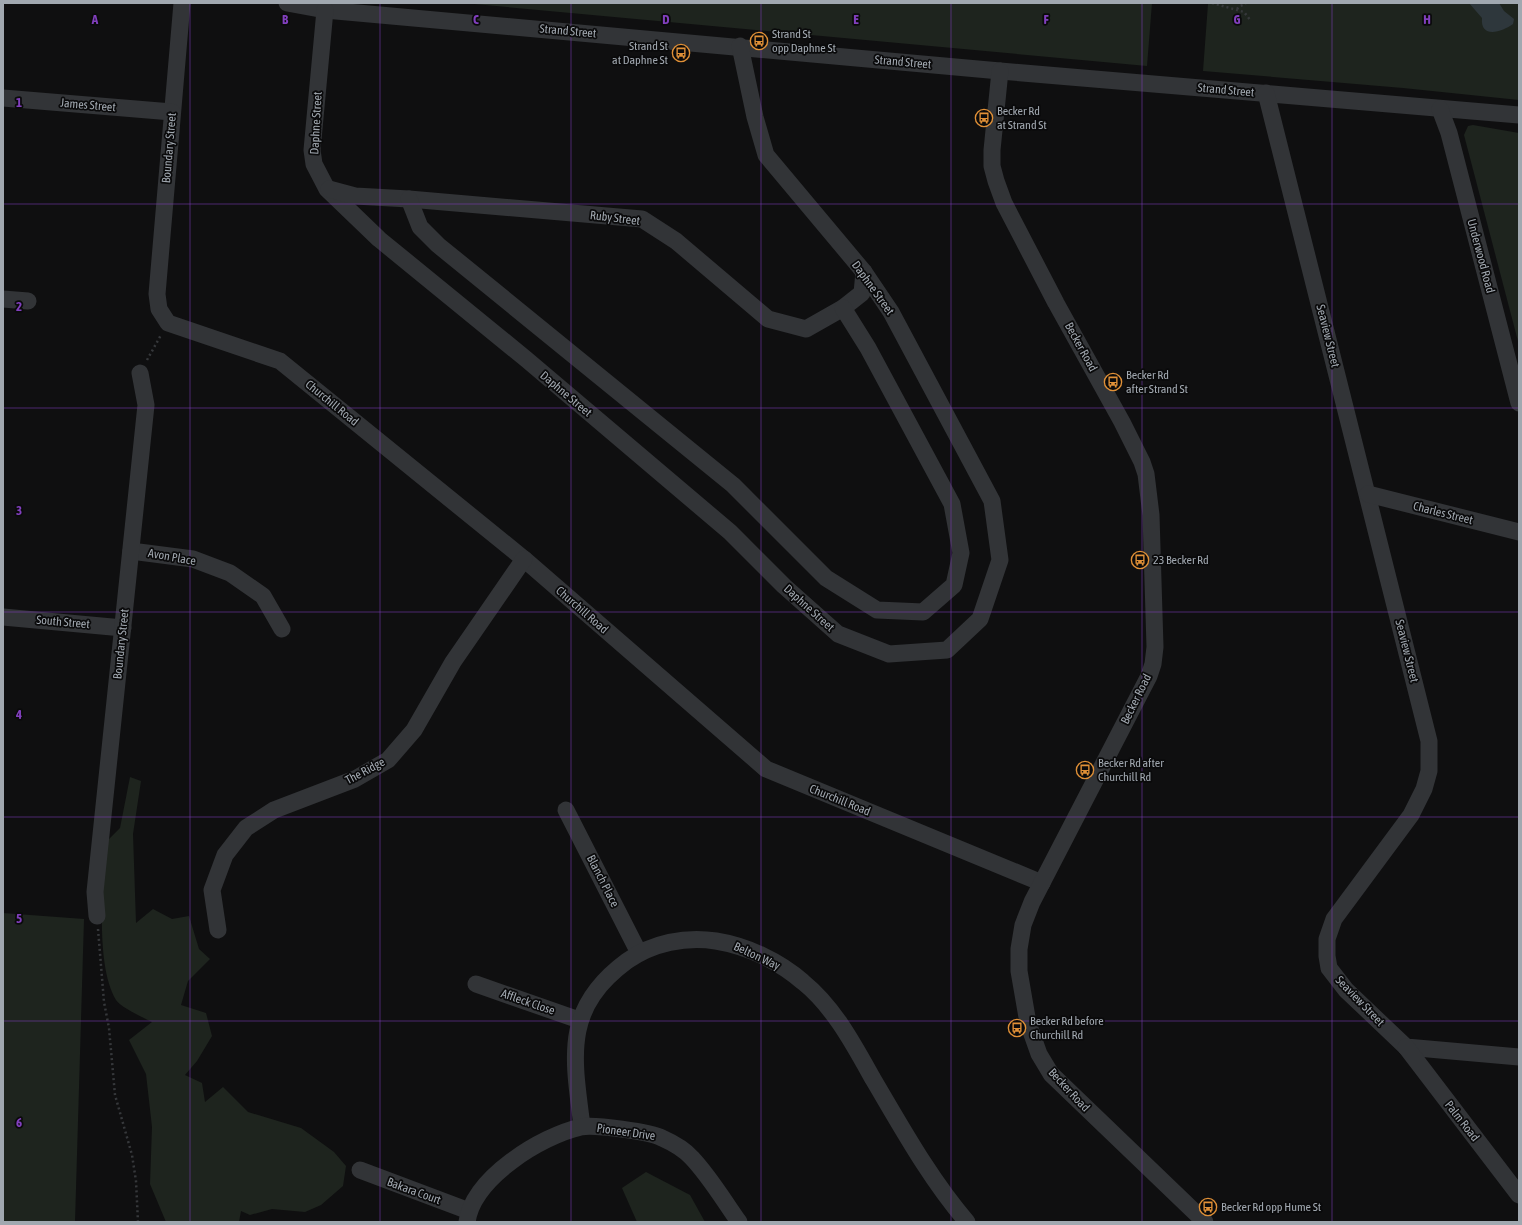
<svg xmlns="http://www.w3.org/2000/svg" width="1522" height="1225" viewBox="0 0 1522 1225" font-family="'Asap Condensed',sans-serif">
<rect width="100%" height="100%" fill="#0f0f10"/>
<g fill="#1e241e">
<polygon points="463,3 1152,3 1147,66"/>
<polygon points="1199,3 1519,3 1519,100 1403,88 1203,71 1208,4"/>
<polygon points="1473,125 1519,133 1519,345 1464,135 1468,126"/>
<path d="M 130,777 L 141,781 L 133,834 L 136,923 L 153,909 L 172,919 L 189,916 L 199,949 L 210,959 L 188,981 L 181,1005 L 206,1013 L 212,1036 L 197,1061 L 185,1075 L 202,1083 L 205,1102 L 223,1087 L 248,1112 L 301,1128 L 334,1152 L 346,1166 L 343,1186 L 321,1205 L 305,1212 L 272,1209 L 250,1215 L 241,1211 L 239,1222 L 166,1222 L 150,1184 L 152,1127 L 146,1074 L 129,1040 L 152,1022 C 144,1018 120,1007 116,1000 C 95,965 103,884 105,843 L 120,828 Z"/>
<polygon points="3,913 84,919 75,1222 3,1222"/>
<polygon points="646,1172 690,1195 705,1222 637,1222 622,1188"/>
</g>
<path fill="#2e373c" d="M 1469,3 L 1499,3 L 1504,11 L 1514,19 L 1513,24 C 1502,32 1480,39 1482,18 Z"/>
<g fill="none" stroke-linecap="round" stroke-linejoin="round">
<g stroke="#36383b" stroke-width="2.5" stroke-dasharray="2 3" stroke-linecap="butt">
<polyline points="1212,3 1244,12 1251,21"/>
<polyline points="1237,9 1240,6 1246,4"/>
<polyline points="147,360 161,335"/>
<polyline points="98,929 104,1002 109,1028 115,1095 132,1155 136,1181 138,1222"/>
</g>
<g stroke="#323437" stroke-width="17">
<polyline points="182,3 157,294 159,309 168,323 280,361 524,559 766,769 1042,883"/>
<polyline points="287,3 325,10 1000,71 1519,115"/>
<polyline points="325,10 312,150 314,164 327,189 379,239 526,359 730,532 784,586 838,634 889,654 947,650 980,619 1000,560 992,501 891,312 864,272 766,155 755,117 740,46"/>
<polyline points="1000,71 992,150 992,166 996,181 1004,203 1056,303 1122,422 1142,462 1146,474 1151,515 1155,647 1153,664 1149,676 1032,902 1023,925 1019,949 1019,971 1028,1023 1039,1054 1051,1074 1205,1222"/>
<polyline points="1266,93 1429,741 1429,771 1424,789 1411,815 1334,919 1327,939 1327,956 1329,968 1346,990 1406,1047 1519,1057"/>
<polyline points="3,98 172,112"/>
<polyline points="1440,109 1449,133 1519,403"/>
<polyline points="329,189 355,196 409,199 642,219 676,241 768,319 806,329 843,308 862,293 864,272"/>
<polyline points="409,199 420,227 438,245 733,485 826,578 877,610 923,612 954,585 961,553 952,504 868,348 843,308"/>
<polyline points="3,299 28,301"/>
<polyline points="1368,494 1519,532"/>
<polyline points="131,551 193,559 230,573 263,596 282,629"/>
<polyline points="3,617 123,628"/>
<polyline points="566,810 639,953"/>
<polyline points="97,916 95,892 146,405 140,373"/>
<polyline points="218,930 212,890 225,855 246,828 274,810 355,779 388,760 414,730 453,662 524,559"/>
<polyline points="476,984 579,1020"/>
<polyline points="1406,1047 1519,1195"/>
<path d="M 582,1126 C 573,1056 563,1008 627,961 C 652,943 686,936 716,941 C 747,946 779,961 803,982 C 834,1007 854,1045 873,1079 C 902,1128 930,1179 967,1222"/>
<polyline points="360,1170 469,1211"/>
<path d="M 467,1222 C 473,1178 541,1136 581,1127 C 593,1124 651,1132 662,1138 C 671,1142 685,1150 692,1158 C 710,1177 724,1201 739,1222"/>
</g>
</g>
<path fill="none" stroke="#813fbd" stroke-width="1" stroke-opacity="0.55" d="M 190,3 L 190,1222M 380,3 L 380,1222M 571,3 L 571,1222M 761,3 L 761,1222M 951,3 L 951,1222M 1142,3 L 1142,1222M 1332,3 L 1332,1222M 3,204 L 1519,204M 3,408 L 1519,408M 3,612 L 1519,612M 3,817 L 1519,817M 3,1021 L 1519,1021"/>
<defs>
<symbol id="bus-ring" viewBox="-11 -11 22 22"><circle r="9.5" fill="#0a0a0b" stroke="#e09037" stroke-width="1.5"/><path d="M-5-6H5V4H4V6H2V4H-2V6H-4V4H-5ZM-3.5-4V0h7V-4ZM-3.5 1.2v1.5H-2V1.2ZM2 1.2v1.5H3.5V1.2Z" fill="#e09037"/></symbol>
</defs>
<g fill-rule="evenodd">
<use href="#bus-ring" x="749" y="31" width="20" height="20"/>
<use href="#bus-ring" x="671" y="43" width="20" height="20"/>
<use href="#bus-ring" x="974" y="108" width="20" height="20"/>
<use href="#bus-ring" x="1103" y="372" width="20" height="20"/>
<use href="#bus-ring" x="1130" y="550" width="20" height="20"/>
<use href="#bus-ring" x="1075" y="760" width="20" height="20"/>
<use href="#bus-ring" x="1007" y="1018" width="20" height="20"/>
<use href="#bus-ring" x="1198" y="1197" width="20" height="20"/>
</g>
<g text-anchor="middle" stroke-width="3.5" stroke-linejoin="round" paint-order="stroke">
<g font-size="12" fill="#a1a8b0" stroke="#0a0a0b">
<text transform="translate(568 31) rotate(5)" y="4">Strand Street</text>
<text transform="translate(903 62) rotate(5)" y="4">Strand Street</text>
<text transform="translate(1226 90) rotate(5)" y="4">Strand Street</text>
<text transform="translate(88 105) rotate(5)" y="4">James Street</text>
<text transform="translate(316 123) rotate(-87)" y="4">Daphne Street</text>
<text transform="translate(169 148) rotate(-85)" y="4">Boundary Street</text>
<text transform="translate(615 218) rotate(7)" y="4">Ruby Street</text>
<text transform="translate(1481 256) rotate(75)" y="4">Underwood Road</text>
<text transform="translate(873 288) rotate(54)" y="4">Daphne Street</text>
<text transform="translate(1328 336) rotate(76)" y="4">Seaview Street</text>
<text transform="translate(1081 347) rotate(61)" y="4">Becker Road</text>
<text transform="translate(566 394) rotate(40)" y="4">Daphne Street</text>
<text transform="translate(332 403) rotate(39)" y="4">Churchill Road</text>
<text transform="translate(1443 513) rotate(14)" y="4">Charles Street</text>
<text transform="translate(172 557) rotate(10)" y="4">Avon Place</text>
<text transform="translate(809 608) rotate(42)" y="4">Daphne Street</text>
<text transform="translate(582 610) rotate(41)" y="4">Churchill Road</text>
<text transform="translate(63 622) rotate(5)" y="4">South Street</text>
<text transform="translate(121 644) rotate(-84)" y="4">Boundary Street</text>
<text transform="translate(1407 651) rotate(76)" y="4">Seaview Street</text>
<text transform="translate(1136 699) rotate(-64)" y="4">Becker Road</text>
<text transform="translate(365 771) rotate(-28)" y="4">The Ridge</text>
<text transform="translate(840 800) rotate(22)" y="4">Churchill Road</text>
<text transform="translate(603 881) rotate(63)" y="4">Blanch Place</text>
<text transform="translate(757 956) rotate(25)" y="4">Belton Way</text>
<text transform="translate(1360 1001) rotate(46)" y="4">Seaview Street</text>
<text transform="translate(528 1002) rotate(19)" y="4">Affleck Close</text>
<text transform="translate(1069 1090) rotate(47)" y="4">Becker Road</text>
<text transform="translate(1462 1121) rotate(52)" y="4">Palm Road</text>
<text transform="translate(626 1132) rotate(8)" y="4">Pioneer Drive</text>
<text transform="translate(414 1191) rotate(20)" y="4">Bakara Court</text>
</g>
<g font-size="12" fill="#a1a8b0" stroke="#0a0a0b" text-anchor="start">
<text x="772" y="38">Strand St<tspan x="772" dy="14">opp Daphne St</tspan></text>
<text x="668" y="50" text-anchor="end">Strand St<tspan x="668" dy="14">at Daphne St</tspan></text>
<text x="997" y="115">Becker Rd<tspan x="997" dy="14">at Strand St</tspan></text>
<text x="1126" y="379">Becker Rd<tspan x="1126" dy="14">after Strand St</tspan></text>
<text x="1153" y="564">23 Becker Rd</text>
<text x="1098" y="767">Becker Rd after<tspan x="1098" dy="14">Churchill Rd</tspan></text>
<text x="1030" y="1025">Becker Rd before<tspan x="1030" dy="14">Churchill Rd</tspan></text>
<text x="1221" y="1211">Becker Rd opp Hume St</text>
</g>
</g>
<g font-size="13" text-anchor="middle" font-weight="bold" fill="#813fbd" stroke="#0a0a0b" stroke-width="3.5" stroke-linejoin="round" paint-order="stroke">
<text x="95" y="24">A</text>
<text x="285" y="24">B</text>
<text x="476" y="24">C</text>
<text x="666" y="24">D</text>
<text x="856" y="24">E</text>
<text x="1046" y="24">F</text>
<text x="1237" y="24">G</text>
<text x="1427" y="24">H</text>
<text x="19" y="107">1</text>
<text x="19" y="311">2</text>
<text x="19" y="515">3</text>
<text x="19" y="719">4</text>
<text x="19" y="923">5</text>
<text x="19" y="1127">6</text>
</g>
<rect width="1522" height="1225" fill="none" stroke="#a1a8b0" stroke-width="8"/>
</svg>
